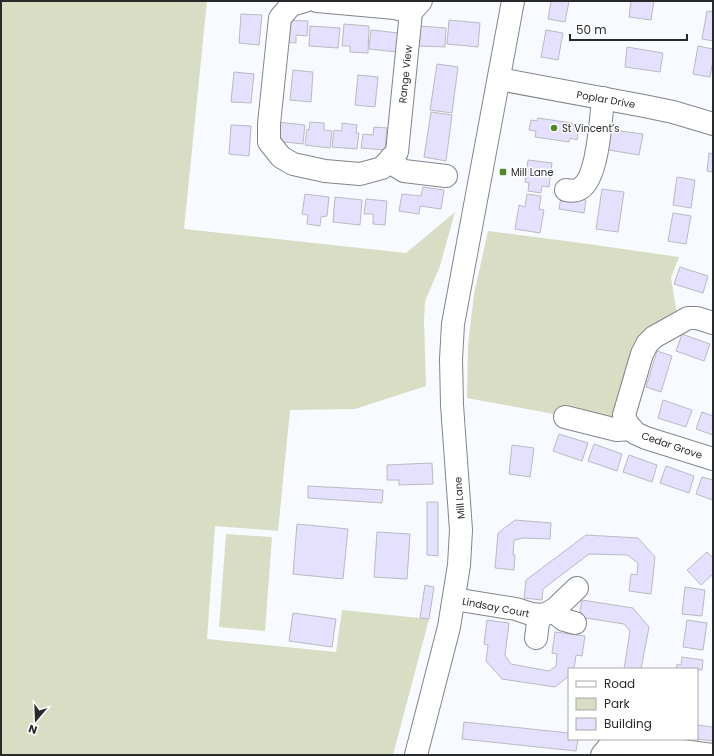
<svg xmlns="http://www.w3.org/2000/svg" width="714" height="756" viewBox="0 0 714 756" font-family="Poppins,sans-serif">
<rect width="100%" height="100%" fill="#f7fbff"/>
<g fill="#d8ddc3">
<polygon points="1,1 207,1 184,229 406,253 455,212 440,266 425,301 424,321 426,386 355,409 290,410 278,531 215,526 207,639 336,652 342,610 429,619 393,755 1,755"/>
<polygon points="488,231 581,243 679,257 671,278 677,314 615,417 610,420 559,415 467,398 468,345 474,294"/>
<polygon points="226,534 272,537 265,631 219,627"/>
</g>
<g fill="#e4e0fe" stroke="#babac0">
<polygon points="551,1 569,1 565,22 548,19"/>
<polygon points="631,1 654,1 651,20 629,17"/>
<polygon points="707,11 713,12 713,41 702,39"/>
<polygon points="241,14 262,15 259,45 239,43"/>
<polygon points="284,20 308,21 307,36 296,35 296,43 282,42"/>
<polygon points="449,20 480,23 478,47 447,44"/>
<polygon points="344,24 369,26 368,53 350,52 350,46 342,46"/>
<polygon points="310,26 340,28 338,48 309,46"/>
<polygon points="419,26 446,28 445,47 418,46"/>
<polygon points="371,30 399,33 397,52 369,49"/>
<polygon points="546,30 563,33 558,60 541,57"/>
<polygon points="698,46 713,49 713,60 710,77 693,74"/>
<polygon points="627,47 663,53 660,72 625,67"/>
<polygon points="437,64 458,67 452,113 430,110"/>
<polygon points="293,70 313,72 311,102 290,100"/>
<polygon points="234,72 254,74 251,103 231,102"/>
<polygon points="358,75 378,77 375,107 355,105"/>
<polygon points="431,112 452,115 446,161 424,157"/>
<polygon points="538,118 572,123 572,126 579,127 577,140 570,138 569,142 535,137 536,131 529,130 531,120 537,121"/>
<polygon points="277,122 305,125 303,144 275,141"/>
<polygon points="310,122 324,123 324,130 332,131 330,148 305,145 307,129 309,130"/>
<polygon points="342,123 357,125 356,133 359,133 357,149 332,147 334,130 342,131"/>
<polygon points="231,125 251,126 249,156 229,154"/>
<polygon points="374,127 387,128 385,150 361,148 363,134 373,135"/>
<polygon points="606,129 643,134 639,155 603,149"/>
<polygon points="709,153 713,154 713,172 707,171"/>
<polygon points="528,160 552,163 549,187 542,186 541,193 528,191 529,183 525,182"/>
<polygon points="677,177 695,180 691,208 673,205"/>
<polygon points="423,187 444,190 441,209 420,206 419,214 399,211 402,194 421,196"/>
<polygon points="602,189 624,192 618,232 596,229"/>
<polygon points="305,194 329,197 327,216 321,217 320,226 307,224 308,215 302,214"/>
<polygon points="527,194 541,196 539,209 544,210 540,233 515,229 519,205 525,207"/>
<polygon points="335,197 362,200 360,225 333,222"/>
<polygon points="561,197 586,200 584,213 559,209"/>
<polygon points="366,199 387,201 385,225 373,224 373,214 364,214"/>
<polygon points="673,213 691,216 686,244 668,241"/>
<polygon points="680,267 708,276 703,293 674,284"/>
<polygon points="682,334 710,344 704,361 676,351"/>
<polygon points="657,351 672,356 661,392 646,387"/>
<polygon points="663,400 692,410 686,427 658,418"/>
<polygon points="702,412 713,416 713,435 696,429"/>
<polygon points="559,434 588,443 582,461 553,451"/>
<polygon points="594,444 622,454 617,471 588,461"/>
<polygon points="512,445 534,448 530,477 509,474"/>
<polygon points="629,455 657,465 652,482 623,472"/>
<polygon points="432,463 433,484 399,485 399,480 387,480 387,465"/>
<polygon points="666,466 694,476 689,493 660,483"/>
<polygon points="702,477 713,480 713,500 696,494"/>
<polygon points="308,486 383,490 382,503 308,498"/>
<polygon points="427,502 438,502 438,556 427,555"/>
<polygon points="515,520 551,523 550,539 524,538 514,540 513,555 515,555 514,570 495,568 498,533"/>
<polygon points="297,524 348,529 343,579 293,574"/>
<polygon points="377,532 410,534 407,579 374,577"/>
<polygon points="586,535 638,538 655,557 651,594 629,591 631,574 637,575 638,563 627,555 589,554 543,589 542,600 524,598 526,580"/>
<polygon points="707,552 713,558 713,574 701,585 687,570"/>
<polygon points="425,585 434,587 429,619 420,618"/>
<polygon points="685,587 705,590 702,616 682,614"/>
<polygon points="582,600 633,608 649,627 641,669 624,669 630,631 624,624 579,617"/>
<polygon points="293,613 336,619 332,647 289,641"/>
<polygon points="487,620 509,623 505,655 511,664 549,671 556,666 557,654 552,653 555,632 585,636 582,656 576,655 574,669 569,669 569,676 555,687 502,679 486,661 488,645 484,644"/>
<polygon points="687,620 707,623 703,650 683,647"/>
<polygon points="682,657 703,660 702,670 676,669 677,664 681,665"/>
<polygon points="464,722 569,733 569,739 578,739 576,751 462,739"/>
<polygon points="697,725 713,727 713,741 697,739"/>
</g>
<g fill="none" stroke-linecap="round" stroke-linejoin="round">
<defs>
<g id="minor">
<polyline points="305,1 291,5 280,18 269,124 269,142 281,157 293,164 325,171 360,174 382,168 397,152 411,12 421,1"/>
<polyline points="317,1 395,8 411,12"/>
<polyline points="499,79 644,106 673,112 713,124"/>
<polyline points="391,158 396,166 404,171 446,176"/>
<path d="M 566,190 C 571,191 577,191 581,188 C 598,177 601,119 603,98"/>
<polyline points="713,323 697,318 688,318 654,337 647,344 642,354 624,415 627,423 635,433 646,438 713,459"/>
<polyline points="565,417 617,430 632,429"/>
<polyline points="454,599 516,609 531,614 544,615 555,609 577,588"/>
<polyline points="553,611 564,620 575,623"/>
<polyline points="536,638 539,615"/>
<polyline points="602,755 613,742 713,755"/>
</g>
<polyline id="major" points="416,755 449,627 459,565 461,530 452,405 451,359 453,324 513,1"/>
</defs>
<use href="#minor" stroke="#81858a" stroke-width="24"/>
<use href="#major" stroke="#81858a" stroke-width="24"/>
<use href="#minor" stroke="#fff" stroke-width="22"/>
<use href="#major" stroke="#fff" stroke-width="22"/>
</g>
<g fill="#508924" stroke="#fff" stroke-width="1.5">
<circle cx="554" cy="128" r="4"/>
<rect x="499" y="168" width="8" height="8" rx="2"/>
</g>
<g text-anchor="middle" stroke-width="3" stroke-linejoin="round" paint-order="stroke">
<g font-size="10" fill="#27292b" stroke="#fff">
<text transform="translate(405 74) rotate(-84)" y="4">Range View</text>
<text transform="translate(606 99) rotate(10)" y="4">Poplar Drive</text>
<text transform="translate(672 445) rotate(19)" y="4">Cedar Grove</text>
<text transform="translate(459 498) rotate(-95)" y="4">Mill Lane</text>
<text transform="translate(496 607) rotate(11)" y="4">Lindsay Court</text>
</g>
<g font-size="10" fill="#27292b" stroke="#fff" text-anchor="start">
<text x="562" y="132">St Vincent’s</text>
<text x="511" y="176">Mill Lane</text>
</g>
</g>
<rect width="714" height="756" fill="none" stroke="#27292b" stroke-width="4"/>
<rect x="568" y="668" width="130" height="72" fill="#ffffff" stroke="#a9a9aa"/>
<rect x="576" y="681" width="20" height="6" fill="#ffffff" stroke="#a9a9aa"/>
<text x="604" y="688" font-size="12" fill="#27292b">Road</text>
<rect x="576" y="698" width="20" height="12" fill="#d8ddc3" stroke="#a9a9aa"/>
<text x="604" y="708" font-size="12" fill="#27292b">Park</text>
<rect x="576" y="718" width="20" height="12" fill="#e4e0fe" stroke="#a9a9aa"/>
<text x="604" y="728" font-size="12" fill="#27292b">Building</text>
<g transform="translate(36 720) rotate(199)" stroke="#ffffff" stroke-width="3" paint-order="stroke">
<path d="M0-3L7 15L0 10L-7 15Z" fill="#27292b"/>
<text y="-6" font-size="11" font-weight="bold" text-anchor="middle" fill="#27292b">N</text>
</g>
<path d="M570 34v6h117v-6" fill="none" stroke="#27292b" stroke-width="2"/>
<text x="576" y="34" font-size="12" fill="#27292b" stroke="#ffffff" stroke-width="3" paint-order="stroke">50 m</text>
</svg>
